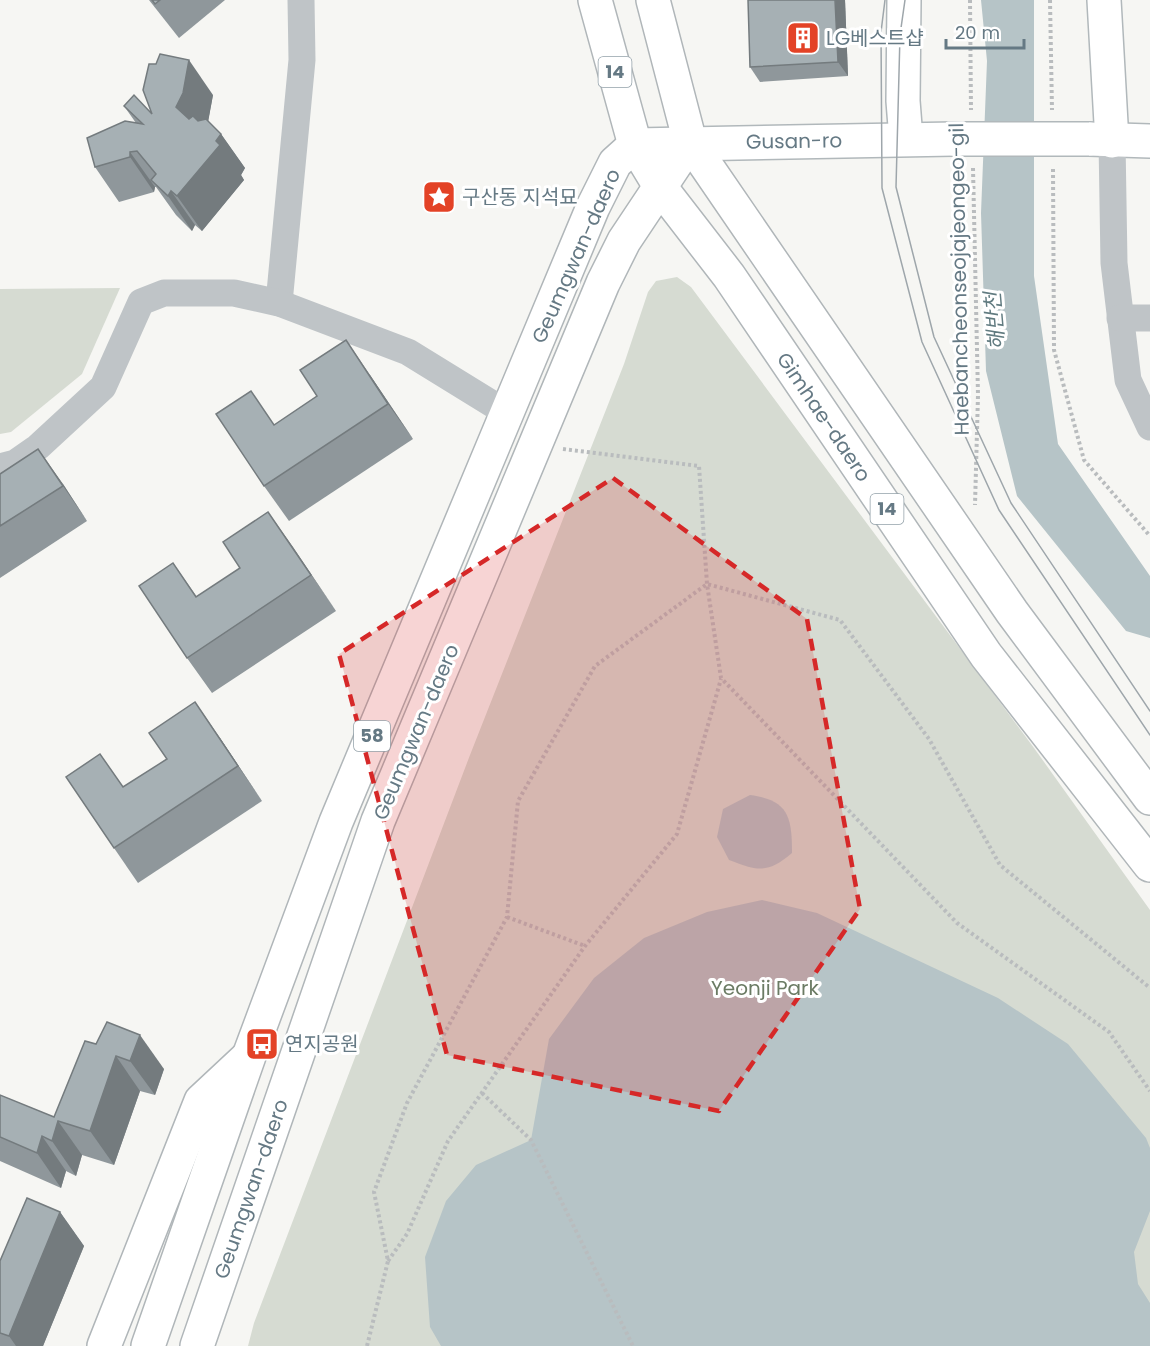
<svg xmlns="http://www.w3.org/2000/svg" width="1150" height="1346" viewBox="0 0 1150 1346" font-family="Poppins,'Noto Sans KR',sans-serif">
<rect width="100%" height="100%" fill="#f6f6f3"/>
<g fill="#d6dbd2">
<polygon points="677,277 691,287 1034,748 1150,910 1150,1346 248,1346 254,1323 470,755 624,364 648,292 656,281"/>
<polygon points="120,288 82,374 11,432 0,434 0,289"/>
</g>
<g fill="#b6c4c7">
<polygon points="981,0 1034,0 1034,276 1058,444 1150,576 1150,638 1126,631 1017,496 986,371 981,213 987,61"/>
<path d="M 750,795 C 788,800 792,816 792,853 C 767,874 758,871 729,860 L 717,837 L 723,809 Z"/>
<polygon points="762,900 817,913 998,998 1068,1044 1146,1138 1150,1148 1150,1211 1134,1252 1138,1284 1150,1303 1150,1346 441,1346 430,1327 425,1257 446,1201 476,1165 531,1140 549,1039 594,978 644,938 707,912"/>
</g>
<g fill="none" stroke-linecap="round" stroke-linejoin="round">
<defs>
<g id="secondary">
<polyline points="904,0 903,101 906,139"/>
<polyline points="1104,0 1112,141"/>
<polyline points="1089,139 1150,141"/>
<polyline points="635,145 954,139"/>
</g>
<g id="primary">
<polyline points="595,0 635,145 661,188 729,276 986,655 1150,865"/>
<polyline points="653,0 690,142 1012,612 1150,798"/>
<polyline points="104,1346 201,1101 246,1059"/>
<polyline points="148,1346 249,1056 336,822 593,207 615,163 635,145"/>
<polyline points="197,1346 378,821 603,283 624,241 690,142"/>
</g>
</defs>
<use href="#secondary" stroke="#b1b8bb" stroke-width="36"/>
<use href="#primary" stroke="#b0b6b9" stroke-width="36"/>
<g stroke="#b9bcbe" stroke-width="4" stroke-dasharray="3 3" stroke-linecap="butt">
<polyline points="970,0 971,110"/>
<polyline points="1050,0 1052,110"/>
<polyline points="973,168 978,395 975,505"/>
<polyline points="1053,169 1054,350 1084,460 1150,536"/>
<polyline points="563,449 699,466 707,584 721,678 957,923 1109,1032 1150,1091"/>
<polyline points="507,917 585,946"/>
<polyline points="482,1093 531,1140 633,1346"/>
<polyline points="388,1261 407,1234 448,1141 585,946 677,834 721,679"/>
<polyline points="367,1346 388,1261 374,1192 407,1103 507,917 518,801 595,666 707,584 840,620 929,739 1000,865 1150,988"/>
</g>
<g stroke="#bfc4c7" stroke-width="27">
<polyline points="1112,141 1114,263 1128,380 1150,427"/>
<polyline points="279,303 302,60 301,0"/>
<polyline points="1120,318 1150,318"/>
<polyline points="0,467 15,463 38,447 103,387 141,302 164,293 234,293 279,303 408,352 507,413"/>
</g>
<use href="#secondary" stroke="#fff" stroke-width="33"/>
<use href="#primary" stroke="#fff" stroke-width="33"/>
<g stroke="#9ea6ab" stroke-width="1.5">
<polyline points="885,0 881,32 882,188 922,342 999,510 1150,735"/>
<polyline points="905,0 900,35 896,187 934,337 1011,503 1150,711"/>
</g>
<defs>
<polyline id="secondary-bridge" points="954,139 1089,139"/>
</defs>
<use href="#secondary-bridge" stroke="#b1b8bb" stroke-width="36" stroke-linecap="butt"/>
<use href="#secondary-bridge" stroke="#fff" stroke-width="33"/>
</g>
<g fill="#8f979b">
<polygon points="149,0 225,0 179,38"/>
<polygon points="845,0 848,76 760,82 750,67"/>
<polygon points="213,95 208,121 221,134 245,168 241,175 244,180 202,231 195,225 192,231 176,215 156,187 155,187 154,192 119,202 95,167 136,123 124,106 152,114"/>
<polygon points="370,375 413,439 289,521 264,486 275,425"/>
<polygon points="0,474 63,484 87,521 0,578"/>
<polygon points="268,512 336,611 212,693 187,658 173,563 197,597 240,568"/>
<polygon points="220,738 262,801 138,883 114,848 123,787"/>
<polygon points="96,1044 164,1069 155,1095 140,1091 114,1165 82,1155 76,1176 66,1171 61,1188 0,1161 0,1095 54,1117"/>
<polygon points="60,1212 84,1246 43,1346 0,1346 0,1261"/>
</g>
<g fill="#747b7e">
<polygon points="835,0 845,0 848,76 838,62"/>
<polygon points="189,60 213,95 207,128 200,142 176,107"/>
<polygon points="221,134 245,168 241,175 244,180 202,231 177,196"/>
<polygon points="130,152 155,187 154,192 130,157"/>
<polygon points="171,191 195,225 192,231 168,196"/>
<polygon points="346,340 370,375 413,439 388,404"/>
<polygon points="38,449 63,484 87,521 63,486"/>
<polygon points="268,512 293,547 336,611 311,575"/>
<polygon points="195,702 220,738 262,801 238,766"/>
<polygon points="140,1035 164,1069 155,1095 130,1061"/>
<polygon points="116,1056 140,1091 114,1165 90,1131"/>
<polygon points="58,1121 82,1155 76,1176 52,1141"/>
<polygon points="42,1136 66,1171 61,1188 37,1153"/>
<polygon points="60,1212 84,1246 43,1346 16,1346 9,1336"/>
</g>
<g fill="#a6b0b4" stroke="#747b7e" stroke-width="1.5">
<polygon points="152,0 160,0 155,4"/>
<polygon points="748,0 835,0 838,62 750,67"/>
<polygon points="160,54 189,60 183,93 176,107 189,119 193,116 198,121 206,119 221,134 216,141 220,145 177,196 171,191 168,196 151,180 156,174 137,151 130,152 130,157 95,167 87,138 125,121 143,124 124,106 134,95 152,114 143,90 149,64 156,64"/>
<polygon points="346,340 388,404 264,486 216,414 251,391 274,425 317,396 300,370"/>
<polygon points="38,449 63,486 0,526 0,474"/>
<polygon points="268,512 311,575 187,658 139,586 173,563 196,597 240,568 223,542"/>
<polygon points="195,702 238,766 114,848 66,777 100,754 123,787 167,759 149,733"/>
<polygon points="107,1022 140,1035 130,1061 116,1056 90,1131 58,1121 52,1141 42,1136 37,1153 0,1137 0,1095 54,1117 85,1041 96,1044"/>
<polygon points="27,1198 60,1212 9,1336 0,1333 0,1261"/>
</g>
<path fill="#d62828" fill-opacity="0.2" stroke="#d62828" stroke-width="4.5" stroke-dasharray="12 8" stroke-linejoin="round" d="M 613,478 L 807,619 L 860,909 L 719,1111 L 447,1055 L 339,654 Z"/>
<defs>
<symbol id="building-square" viewBox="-11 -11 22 22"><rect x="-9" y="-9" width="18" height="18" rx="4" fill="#e34226" stroke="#fff"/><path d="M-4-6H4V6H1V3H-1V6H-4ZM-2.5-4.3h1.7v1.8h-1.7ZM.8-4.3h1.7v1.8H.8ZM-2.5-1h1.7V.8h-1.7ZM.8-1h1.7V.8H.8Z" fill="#fff"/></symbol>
<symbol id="sight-square" viewBox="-11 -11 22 22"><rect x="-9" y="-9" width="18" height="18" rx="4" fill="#e34226" stroke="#fff"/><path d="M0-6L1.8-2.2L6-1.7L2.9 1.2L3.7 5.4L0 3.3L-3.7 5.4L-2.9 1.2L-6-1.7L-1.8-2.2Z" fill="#fff"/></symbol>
<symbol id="bus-square" viewBox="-11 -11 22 22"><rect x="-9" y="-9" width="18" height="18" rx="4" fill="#e34226" stroke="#fff"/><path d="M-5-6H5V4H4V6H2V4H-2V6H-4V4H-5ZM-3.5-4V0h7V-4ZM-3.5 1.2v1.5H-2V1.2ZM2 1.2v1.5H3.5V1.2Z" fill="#fff"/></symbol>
</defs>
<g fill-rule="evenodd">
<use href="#building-square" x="784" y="19" width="38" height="38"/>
<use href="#sight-square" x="420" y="178" width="38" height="38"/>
<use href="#bus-square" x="243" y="1025" width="38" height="38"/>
</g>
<g text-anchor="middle" stroke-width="6" stroke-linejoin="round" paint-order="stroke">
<g fill="#fff" stroke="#93a1a9" stroke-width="1.5">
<rect x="598.5" y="57" width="33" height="30" rx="4.5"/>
<rect x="870.5" y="494" width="33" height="30" rx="4.5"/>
<rect x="354" y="721" width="36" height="30" rx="4.5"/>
</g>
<g font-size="18" font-weight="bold" fill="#657984">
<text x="615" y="78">14</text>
<text x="887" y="515">14</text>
<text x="372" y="742">58</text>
</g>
<g font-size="20" fill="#657984" stroke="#fff" text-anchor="start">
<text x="826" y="45">LG베스트샵</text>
<text x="462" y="204">구산동 지석묘</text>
<text x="285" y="1051">연지공원</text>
</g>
<g font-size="20" fill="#657984" stroke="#fff">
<text transform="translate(794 141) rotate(-1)" y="7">Gusan-ro</text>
<text transform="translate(576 256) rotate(-66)" y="7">Geumgwan-daero</text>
<text transform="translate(959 279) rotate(-91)" y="7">Haebancheonseojajeongeo-gil</text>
<text transform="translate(824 417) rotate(56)" y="7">Gimhae-daero</text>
<text transform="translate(416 732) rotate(-67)" y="7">Geumgwan-daero</text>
<text transform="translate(251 1189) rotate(-71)" y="7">Geumgwan-daero</text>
</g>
<g font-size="20" fill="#6b7b64" stroke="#fff">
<text x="765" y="995">Yeonji Park</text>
</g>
<g font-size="21" font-style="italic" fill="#617b80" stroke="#fff">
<text transform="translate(995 321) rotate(-95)" y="7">해반천</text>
</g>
</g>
<path d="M946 39v9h78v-9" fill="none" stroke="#657984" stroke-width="3"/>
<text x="955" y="39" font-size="18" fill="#657984" stroke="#ffffff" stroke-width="4.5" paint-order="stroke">20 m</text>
</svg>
